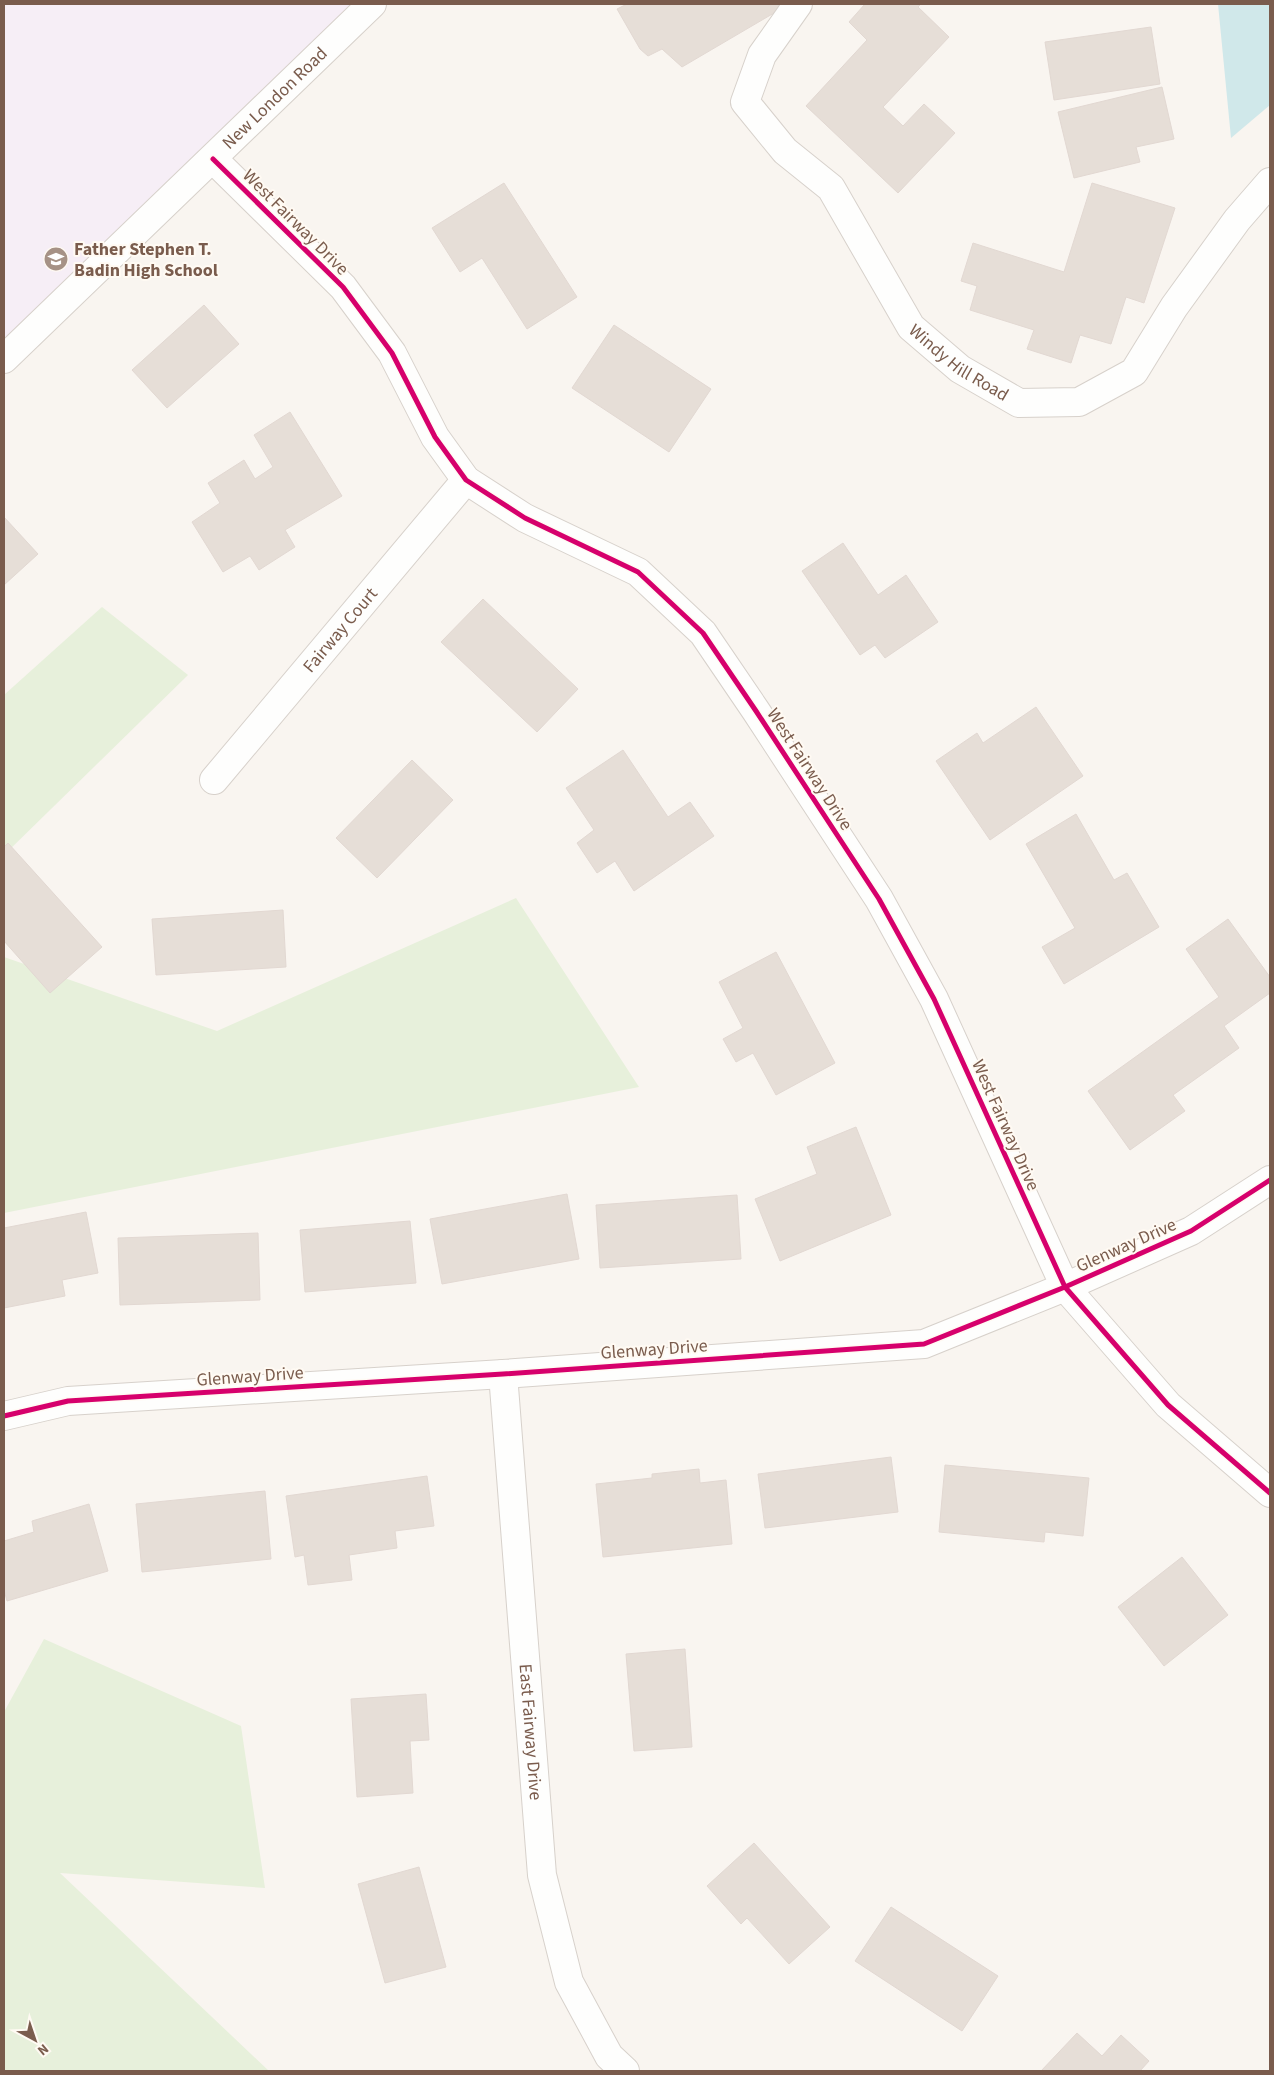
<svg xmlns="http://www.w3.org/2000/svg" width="1274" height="2075" viewBox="0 0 1274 2075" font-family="'Source Sans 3',sans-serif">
<rect width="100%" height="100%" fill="#f9f5f0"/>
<polygon fill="#f6eef6" points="4,4 372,4 4,359"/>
<g fill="#e7f0db">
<polygon points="102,607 188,675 4,855 4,695"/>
<polygon points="516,898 639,1087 4,1213 4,957 217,1031"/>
<polygon points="44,1639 241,1726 265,1888 60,1873 269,2071 4,2071 4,1712"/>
</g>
<polygon fill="#d0e8ea" points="1218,4 1270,4 1270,105 1231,138"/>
<g fill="#e6ded7" stroke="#e2d8d2">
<polygon points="627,4 783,4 774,13 682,67 662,49 648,56 640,49 617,9"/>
<polygon points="865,4 921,4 918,7 949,37 883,107 903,126 924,104 955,133 898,193 806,106 867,40 849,22"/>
<polygon points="1151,27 1160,84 1054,100 1045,42"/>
<polygon points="1162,87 1174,139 1136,147 1140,162 1074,178 1058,112"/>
<polygon points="504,183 577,297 527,329 482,258 460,272 432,228"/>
<polygon points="1092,183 1175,208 1144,303 1126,297 1111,344 1080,335 1071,363 1027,349 1034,330 970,310 977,286 961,281 973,243 1064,272"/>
<polygon points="204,305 239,344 167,408 132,370"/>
<polygon points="614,325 711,389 669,452 572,388"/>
<polygon points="290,412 342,496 285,530 295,547 259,570 250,556 223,572 192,522 220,503 208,483 244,460 255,479 273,467 254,435"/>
<polygon points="4,517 38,554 4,585"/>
<polygon points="843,543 878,595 906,575 938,622 885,658 875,645 860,655 802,571"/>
<polygon points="483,599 578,689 537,732 441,642"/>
<polygon points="1036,707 1083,776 990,840 936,761 977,733 983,743"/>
<polygon points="623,750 668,817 690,802 714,836 634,891 615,861 597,873 577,843 594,830 566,788"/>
<polygon points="412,760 453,800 377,878 336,838"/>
<polygon points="1076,814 1114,880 1127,873 1159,927 1064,984 1042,947 1075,928 1026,844"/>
<polygon points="8,843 102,947 50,993 4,941 4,847"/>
<polygon points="283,910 286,967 156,975 152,919"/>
<polygon points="1228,919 1270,977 1270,993 1224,1026 1239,1048 1173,1095 1185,1111 1130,1150 1088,1091 1219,997 1186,949"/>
<polygon points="776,952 835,1063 776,1095 753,1053 736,1062 723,1039 743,1028 719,982"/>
<polygon points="856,1127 891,1215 780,1261 755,1199 817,1174 807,1147"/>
<polygon points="567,1194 579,1259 442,1284 430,1219"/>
<polygon points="737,1195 741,1259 600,1268 596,1205"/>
<polygon points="86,1212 98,1273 62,1280 65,1296 4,1308 4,1228"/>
<polygon points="410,1221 416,1283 305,1292 300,1230"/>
<polygon points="258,1233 260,1300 120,1305 118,1238"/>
<polygon points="891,1457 898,1512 765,1528 758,1474"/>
<polygon points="945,1465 1089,1478 1083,1536 1045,1532 1044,1542 939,1532"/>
<polygon points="699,1469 700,1483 726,1480 732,1544 603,1557 596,1484 652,1478 652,1474"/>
<polygon points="427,1476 434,1526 395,1531 397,1548 349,1555 352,1580 308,1585 304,1555 295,1557 286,1496"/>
<polygon points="265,1491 271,1559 142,1572 136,1504"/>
<polygon points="89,1504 108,1571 7,1601 4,1590 4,1541 34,1532 32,1521"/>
<polygon points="1182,1557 1228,1615 1164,1666 1118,1607"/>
<polygon points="685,1649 692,1747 634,1751 626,1654"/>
<polygon points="426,1694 429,1740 410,1741 413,1793 357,1797 351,1699"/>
<polygon points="754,1843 830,1927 789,1964 747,1918 741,1924 707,1886"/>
<polygon points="419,1867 446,1967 385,1983 358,1884"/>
<polygon points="891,1907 998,1976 962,2031 855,1961"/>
<polygon points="1077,2033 1102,2056 1121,2035 1149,2061 1140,2071 1041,2071"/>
</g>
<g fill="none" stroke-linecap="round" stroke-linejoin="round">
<defs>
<g id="minor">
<path id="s1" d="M 798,4 L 762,55 L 745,102 L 785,151 L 831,188 L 911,327 L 960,369 L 1019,403 L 1079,402 L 1134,372 L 1174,307 L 1237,220 L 1270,182"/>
<polyline points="213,159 343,287 392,353 435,437 466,480 525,518 638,572 703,633 756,711 879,899 934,999 1065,1287 1168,1405 1270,1493"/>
<path id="s2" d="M 4,359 L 372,4"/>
<path id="s3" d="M 214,780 L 466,480"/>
<path id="s4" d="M 503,1374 L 542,1875 L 569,1982 L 609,2056 L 625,2071"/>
<polyline points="4,1416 68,1401 503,1374 924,1344 1065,1287 1191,1231 1270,1180"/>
</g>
</defs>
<use href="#minor" stroke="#d7d1cb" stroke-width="30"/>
<use href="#minor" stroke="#fefefd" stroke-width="28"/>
<defs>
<g id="cycleway">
<polyline points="213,159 343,287 392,353 435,437 466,480 525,518 638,572 703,633 756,711 879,899 934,999 1065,1287 1168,1405 1270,1493"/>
<polyline points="4,1416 68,1401 503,1374 924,1344 1065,1287 1191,1231 1270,1180"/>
</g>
</defs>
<use href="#cycleway" stroke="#fffaf3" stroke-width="8"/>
<use href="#cycleway" stroke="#d6006c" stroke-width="5"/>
</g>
<defs>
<symbol id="school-disc" viewBox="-11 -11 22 22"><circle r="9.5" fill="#a69286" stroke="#fffaf3"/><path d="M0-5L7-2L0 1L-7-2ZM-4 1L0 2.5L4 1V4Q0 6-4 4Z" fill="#fff"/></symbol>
</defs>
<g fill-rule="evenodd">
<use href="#school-disc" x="42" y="245" width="28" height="28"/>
</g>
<g text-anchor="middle" stroke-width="4" stroke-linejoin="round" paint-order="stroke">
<g font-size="18" fill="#7a5c4d" stroke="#fffaf3">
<text dy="6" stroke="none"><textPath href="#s2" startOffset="376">New London Road</textPath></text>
<text transform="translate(296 222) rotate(45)" y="6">West Fairway Drive</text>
<text dy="6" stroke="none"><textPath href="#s1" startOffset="455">Windy Hill Road</textPath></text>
<text dy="6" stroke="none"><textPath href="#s3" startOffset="196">Fairway Court</textPath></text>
<text transform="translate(810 769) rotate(57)" y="6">West Fairway Drive</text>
<text transform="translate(1006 1125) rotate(66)" y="6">West Fairway Drive</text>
<text transform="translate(1126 1245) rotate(-24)" y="6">Glenway Drive</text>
<text transform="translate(654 1349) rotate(-4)" y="6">Glenway Drive</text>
<text transform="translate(250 1376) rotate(-4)" y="6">Glenway Drive</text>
<text dy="6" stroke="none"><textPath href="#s4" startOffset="359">East Fairway Drive</textPath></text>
</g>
<g font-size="18" font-weight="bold" fill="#7a5c4d" stroke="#fffaf3" text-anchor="start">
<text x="74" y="255">Father Stephen T.<tspan x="74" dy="21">Badin High School</tspan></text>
</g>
</g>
<rect width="1274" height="2075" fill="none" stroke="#7a5c4d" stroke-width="10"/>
<g transform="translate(35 2040) rotate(140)" stroke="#fffaf3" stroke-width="4" paint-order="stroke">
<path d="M0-4L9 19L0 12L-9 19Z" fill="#7a5c4d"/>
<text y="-8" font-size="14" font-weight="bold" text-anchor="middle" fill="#7a5c4d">N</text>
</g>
</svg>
